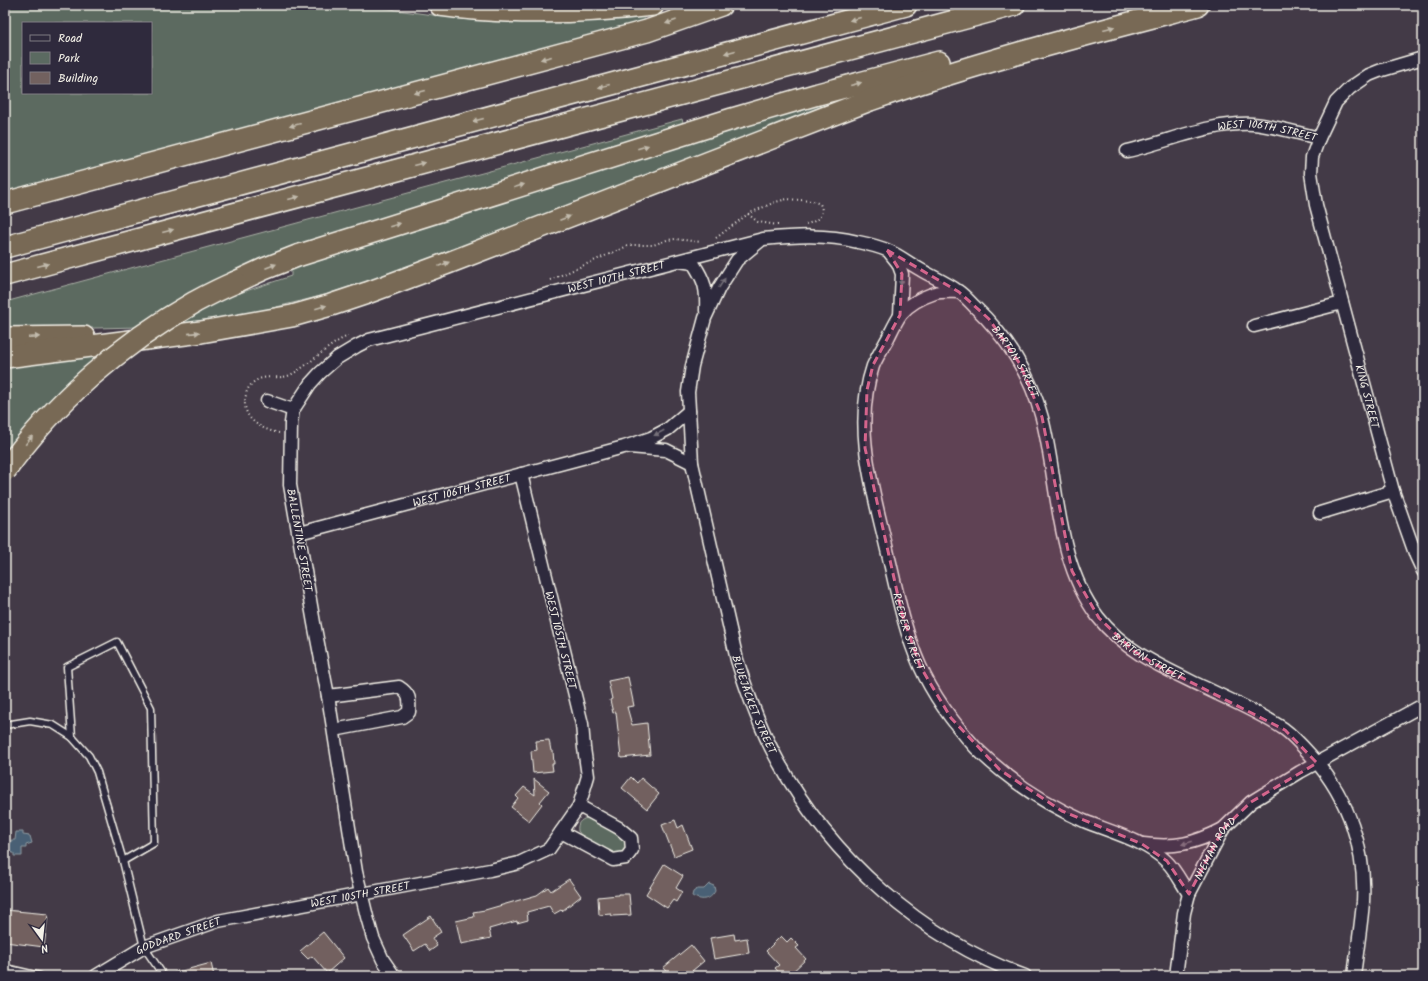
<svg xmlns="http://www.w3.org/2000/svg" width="1428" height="981" viewBox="0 0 1428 981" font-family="Kalam,sans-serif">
<rect width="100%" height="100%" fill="#433a47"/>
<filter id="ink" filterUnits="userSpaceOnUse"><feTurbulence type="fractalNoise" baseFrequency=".025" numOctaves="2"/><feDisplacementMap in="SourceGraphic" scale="8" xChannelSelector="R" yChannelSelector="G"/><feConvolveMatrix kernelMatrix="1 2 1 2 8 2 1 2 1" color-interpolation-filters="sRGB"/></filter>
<g filter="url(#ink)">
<g fill="#5b6a61" stroke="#a8aea4" fill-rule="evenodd">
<path d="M 5,5 L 370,5 L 396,10 L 470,20 L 536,22 L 595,21 L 645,14 L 644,21 L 5,192 ZM 23,23 L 151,23 L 151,93 L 23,93 Z"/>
<polygon points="823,102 824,107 390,274 325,295 260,311 173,325 207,304 291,276 291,267 696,139"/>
<polygon points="682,119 684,126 270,258 140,327 5,330 5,302"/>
<polygon points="102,355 5,457 5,366"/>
<path d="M 587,818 L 593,819 L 624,840 C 630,848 623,853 616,855 L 581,835 L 578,831 C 577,823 580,820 587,818 Z"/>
</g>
<g fill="#4a6174" stroke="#8e9ba2">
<polygon points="16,832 23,832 23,835 30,836 32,843 26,845 26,848 22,848 22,856 14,856 14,853 8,852 6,851 8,845 11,843 11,840 15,840"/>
<path d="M 709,884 L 714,886 L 715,891 C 710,901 701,901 692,896 L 693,892 L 697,889 L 704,889 Z"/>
</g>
<g fill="#72615f" stroke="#f4f1e8">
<polygon points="628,677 634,706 627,707 632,725 647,723 650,755 621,758 616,712 613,713 610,700 612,699 608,681"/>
<polygon points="549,740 551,751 553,751 554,764 552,764 553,771 533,773 531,751 537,750 536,741"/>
<polygon points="631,777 637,783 641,778 659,794 647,809 622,788"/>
<polygon points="534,779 549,791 540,802 542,804 529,821 511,807 518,798 516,796 524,787 535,795"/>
<polygon points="675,820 678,828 683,825 692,849 674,856 662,825"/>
<polygon points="664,864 683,876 676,888 682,892 676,902 673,900 667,908 646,894"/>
<polygon points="569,879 581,896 562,911 561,910 554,914 549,906 527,912 528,920 517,923 517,921 489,929 491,938 461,944 456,921 474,917 473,912 485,910 537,895 548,887 551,891"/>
<polygon points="618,894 629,894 631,915 612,916 611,914 599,915 598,897 618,895"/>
<polygon points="5,910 48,914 44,947 5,942"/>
<polygon points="431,916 441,932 432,938 437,946 430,951 425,944 414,951 403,935"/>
<polygon points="323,932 344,958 327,973 312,956 308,959 300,951"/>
<polygon points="734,934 735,940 747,938 749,953 714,959 710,938"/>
<polygon points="781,936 787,942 791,938 799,946 796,948 806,959 788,976 782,976 775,968 779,965 766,951"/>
<polygon points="691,945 704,961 686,976 670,976 663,968"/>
<polygon points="211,963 214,976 174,976 174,973"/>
</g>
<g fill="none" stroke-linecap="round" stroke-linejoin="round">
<defs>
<g id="service">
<polyline points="5,725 30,721 53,725 72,737 89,756 97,772 123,861 144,947 161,972 161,976"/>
<polyline points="72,737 67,667 117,642 151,708 154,843 123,861"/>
<polyline points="5,968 40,976"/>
</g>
<g id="minor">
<path id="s1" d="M 1423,58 L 1379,71 L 1369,75 L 1350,88 L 1336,102 L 1319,138 L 1312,157 L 1311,173 L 1316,205 L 1393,491 L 1416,556 L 1423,571"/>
<path id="s2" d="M 1127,151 C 1168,142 1210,122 1253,124 C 1275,126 1297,133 1319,138"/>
<path id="s3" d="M 760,241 L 737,260 L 719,288 L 705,318 L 692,366 L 688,392 L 692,463 L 737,660 C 748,695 760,729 778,761 C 831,858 921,938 1025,976"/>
<polyline points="890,253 898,263 902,274 900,315"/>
<path d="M 679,261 L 693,263 C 705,281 707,289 706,311"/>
<path id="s4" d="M 959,292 C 951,292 942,291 935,293 C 923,297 909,304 901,314 C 896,321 892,330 888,338 C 883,347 877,357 873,366 C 852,428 874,493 888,554 C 897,592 904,630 920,666 C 933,695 954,724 976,748 C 1007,779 1044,803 1084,821 C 1111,832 1146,841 1166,861 C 1175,869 1182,884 1189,894"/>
<polyline points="1254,326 1342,303"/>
<polyline points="267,401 293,410"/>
<polyline points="629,447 666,450 692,463"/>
<polyline points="1320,513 1393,491"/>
<path id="s5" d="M 299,533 L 624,447 L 651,438 L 668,429 L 689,411"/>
<path d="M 328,696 L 399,687 C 410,694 410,699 409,712 L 402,717 L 334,730"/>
<polyline points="561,832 613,860 626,858 632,850 631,838 619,828 579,806"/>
<path d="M 1143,844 C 1175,848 1194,844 1223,829"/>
<path id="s6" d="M 96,976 L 144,947 L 218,921 L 490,870 L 519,863 L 549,849 L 579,806 L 588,776 L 584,748 L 582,724 L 521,474"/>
<path id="s7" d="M 394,976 L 383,960 L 373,938 L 367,917 L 356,872 L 328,696 L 314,623 L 290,485 L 291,423 L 293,410 L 310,384 L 320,373 L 337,358 L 357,346 L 369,340 L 763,239 C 795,236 826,234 858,242 C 868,244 880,247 889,251 C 900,256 910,264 921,270 C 933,277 947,283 958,291 C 964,295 969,301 974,306 C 1006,336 1031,375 1042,418 C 1059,484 1055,560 1098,617 C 1125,652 1164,668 1203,687 C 1230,700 1259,712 1284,729 C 1295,737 1305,749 1314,759 C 1348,798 1366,849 1363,902 C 1361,926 1357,951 1354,976"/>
<path id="s8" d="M 1176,976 L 1184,913 L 1189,894 L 1223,829 L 1251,802 L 1300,772 L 1423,705"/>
</g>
<g id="motorway">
<path d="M 440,5 C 510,15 583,13 653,5"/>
<polyline points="5,203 647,31 721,5"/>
<polyline points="5,247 906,5"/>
<polyline points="5,275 1014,5"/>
<polyline points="236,282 264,269 297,256 732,119 818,94 939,62"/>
<polyline points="5,338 84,337"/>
<path d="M 5,357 L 201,332 L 292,316 L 331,305 L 367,293 L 448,263 L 870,100 C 978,62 1088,34 1198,5"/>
</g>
</defs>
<use href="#service" stroke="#f4f1e8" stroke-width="9"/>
<use href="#minor" stroke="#f4f1e8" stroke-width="15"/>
<use href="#motorway" stroke="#f4f1e8" stroke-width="24"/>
<g stroke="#f4f1e8" stroke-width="2" stroke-dasharray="1 3" stroke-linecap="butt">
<polyline points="748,214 758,222 778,225"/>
<path d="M 716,238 L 748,214 L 775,202 L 787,199 L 813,201 L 820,204 C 826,215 816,222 806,224"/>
<polyline points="550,280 630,245 653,245 667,240 675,239 701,242"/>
<path d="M 279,433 C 260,429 240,418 246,395 C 247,388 252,382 259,379 C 269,375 282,380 292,374 C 311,364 327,345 348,336"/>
</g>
<use href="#service" stroke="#2f2a3d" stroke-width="6"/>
<use href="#minor" stroke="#2f2a3d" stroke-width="12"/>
<use href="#motorway" stroke="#786954" stroke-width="21"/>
<defs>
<path id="motorway-bridge" d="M 5,471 C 54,402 121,344 195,302 C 208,295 222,288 236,282"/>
</defs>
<use href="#motorway-bridge" stroke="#f4f1e8" stroke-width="24" stroke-linecap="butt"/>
<use href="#motorway-bridge" stroke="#786954" stroke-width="21"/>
</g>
<defs><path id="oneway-solid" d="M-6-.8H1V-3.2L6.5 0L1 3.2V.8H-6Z"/></defs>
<g fill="#c2bbad">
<use href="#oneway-solid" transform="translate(855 19) rotate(165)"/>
<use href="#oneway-solid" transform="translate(671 22) rotate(161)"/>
<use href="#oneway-solid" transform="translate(1109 28) rotate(-15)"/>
<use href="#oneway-solid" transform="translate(730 52) rotate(165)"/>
<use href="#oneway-solid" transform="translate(546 58) rotate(165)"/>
<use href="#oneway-solid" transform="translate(856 84) rotate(-15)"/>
<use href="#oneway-solid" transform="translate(604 86) rotate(165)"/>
<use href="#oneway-solid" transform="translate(420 92) rotate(165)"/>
<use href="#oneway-solid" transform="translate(478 120) rotate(165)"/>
<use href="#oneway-solid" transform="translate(295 125) rotate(165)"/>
<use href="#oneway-solid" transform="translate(643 147) rotate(-17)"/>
<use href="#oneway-solid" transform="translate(419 164) rotate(-15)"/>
<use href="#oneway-solid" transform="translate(519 186) rotate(-17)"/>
<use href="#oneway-solid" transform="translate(294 198) rotate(-15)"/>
<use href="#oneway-solid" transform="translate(565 218) rotate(-21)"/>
<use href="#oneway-solid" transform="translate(395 225) rotate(-17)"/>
<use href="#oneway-solid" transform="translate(168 231) rotate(-15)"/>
<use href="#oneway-solid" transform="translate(444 264) rotate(-21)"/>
<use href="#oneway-solid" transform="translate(43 265) rotate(-15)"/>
<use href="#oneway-solid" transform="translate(271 266) rotate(-21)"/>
<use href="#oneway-solid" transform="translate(321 307) rotate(-16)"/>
<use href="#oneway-solid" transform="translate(194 333) rotate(-6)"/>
<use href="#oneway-solid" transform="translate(34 337) rotate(-2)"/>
<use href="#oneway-solid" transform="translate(29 440) rotate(-51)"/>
</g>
<g fill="#747079">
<use href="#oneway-solid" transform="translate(901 280) rotate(91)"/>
<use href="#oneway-solid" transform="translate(722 283) rotate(-57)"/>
<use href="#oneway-solid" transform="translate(659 433) rotate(152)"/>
<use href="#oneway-solid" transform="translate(1187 843) rotate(164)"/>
</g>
</g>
<path fill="#d4648c" fill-opacity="0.2" stroke="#d4648c" stroke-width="3" stroke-dasharray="8 5" stroke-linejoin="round" d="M 887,250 L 959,292 L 989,319 L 1020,364 L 1042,417 L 1072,571 L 1099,618 L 1134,651 L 1153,663 L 1285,730 L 1317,763 L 1251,802 L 1223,829 L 1189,894 L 1167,861 L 1142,844 L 1062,811 L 1000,770 L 951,718 L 920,666 L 902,614 L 865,448 L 867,390 L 873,365 L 900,315 L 902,274 Z"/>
<g text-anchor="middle" stroke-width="3" stroke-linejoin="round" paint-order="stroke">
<g font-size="11" fill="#f4f1e8" stroke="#2f2a3d">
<text dy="4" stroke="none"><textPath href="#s2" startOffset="144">WEST 106TH STREET</textPath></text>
<text dy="4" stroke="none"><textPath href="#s7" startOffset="940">WEST 107TH STREET</textPath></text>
<text dy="4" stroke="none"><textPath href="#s7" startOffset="1391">BARTON STREET</textPath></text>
<text dy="4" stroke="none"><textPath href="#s1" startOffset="406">KING STREET</textPath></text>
<text dy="4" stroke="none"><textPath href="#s5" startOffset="168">WEST 106TH STREET</textPath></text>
<text transform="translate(300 540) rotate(80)" y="4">BALLENTINE STREET</text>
<text dy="4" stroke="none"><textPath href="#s4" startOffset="395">REEDER STREET</textPath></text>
<text transform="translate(561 640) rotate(76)" y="4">WEST 105TH STREET</text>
<text dy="4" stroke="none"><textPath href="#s7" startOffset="1727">BARTON STREET</textPath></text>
<text dy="4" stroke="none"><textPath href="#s3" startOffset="493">BLUEJACKET STREET</textPath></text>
<text dy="4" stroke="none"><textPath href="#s8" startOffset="136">NIEMAN ROAD</textPath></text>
<text dy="4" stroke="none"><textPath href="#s6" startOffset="279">WEST 105TH STREET</textPath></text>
<text dy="4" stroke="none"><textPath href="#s6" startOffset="92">GODDARD STREET</textPath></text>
</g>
</g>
<rect width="1428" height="981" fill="none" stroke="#2f2a3d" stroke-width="20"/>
<rect x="10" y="10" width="1408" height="961" fill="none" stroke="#f4f1e8" stroke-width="1.5" filter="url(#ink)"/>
<rect x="22" y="22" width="130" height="72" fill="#2f2a3d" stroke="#7e7a81"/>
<rect x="30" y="35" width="20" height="6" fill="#2f2a3d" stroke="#7e7a81"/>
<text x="58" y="42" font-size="12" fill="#f4f1e8">Road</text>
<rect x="30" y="52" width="20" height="12" fill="#5b6a61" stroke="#7e7a81"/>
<text x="58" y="62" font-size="12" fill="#f4f1e8">Park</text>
<rect x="30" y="72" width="20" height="12" fill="#72615f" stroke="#7e7a81"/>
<text x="58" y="82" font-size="12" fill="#f4f1e8">Building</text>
<g transform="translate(42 939) rotate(165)" stroke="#2f2a3d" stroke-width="3" paint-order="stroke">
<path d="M0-3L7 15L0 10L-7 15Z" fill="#f4f1e8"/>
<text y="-6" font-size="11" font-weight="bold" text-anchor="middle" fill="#f4f1e8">N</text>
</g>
</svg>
